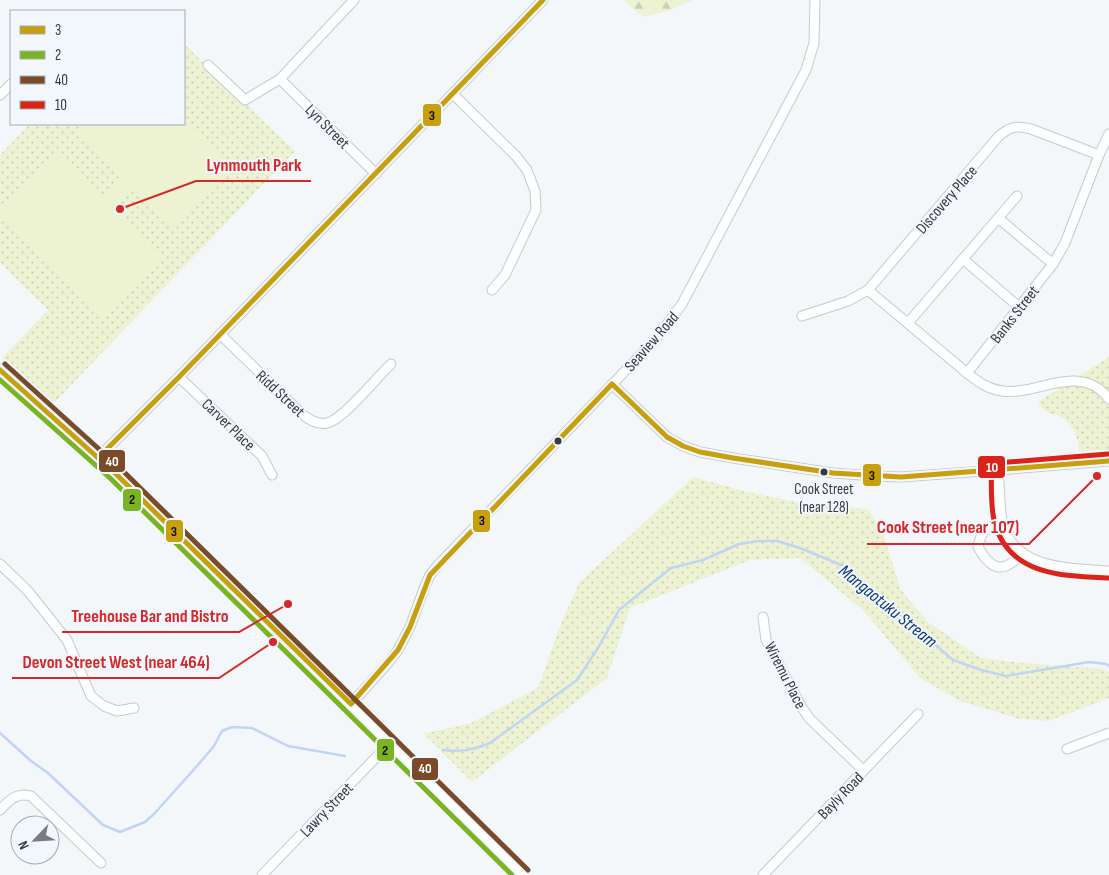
<svg xmlns="http://www.w3.org/2000/svg" width="1109" height="875" viewBox="0 0 1109 875" font-family="'Sofia Sans Condensed',sans-serif">
<defs>
<pattern id="green-dots" width="8" height="8" patternUnits="userSpaceOnUse" patternTransform="scale(1.25)"><rect width="8" height="8" fill="#edf2d3"/><path d="M2 2h.1M6 6h.1" fill="none" stroke="#ccd0b6" stroke-width="1.8" stroke-linecap="round"/></pattern>
<pattern id="forest-firs" width="22" height="20" patternUnits="userSpaceOnUse" patternTransform="scale(1.25)"><rect width="22" height="20" fill="#edf2d3"/><path d="M5 1l3.5 6h-7zM16 11l3.5 6h-7z" fill="#ccd0b6"/></pattern>
</defs>
<rect width="100%" height="100%" fill="#f4f7f9"/>
<g fill="url(#green-dots)">
<polygon points="184,44 295,151 51,406 2,358 48,310 0,263 0,155 30,124 184,124"/>
<path d="M 1109,357 L 1109,462 L 1082,465 C 1079,450 1078,427 1063,418 C 1050,410 1049,419 1038,402 Z"/>
<polygon points="693,477 748,492 810,505 868,509 883,533 901,590 929,623 981,658 1023,663 1103,669 1109,672 1109,698 1049,721 1020,719 960,701 920,678 864,611 800,558 750,560 630,608 607,678 472,782 424,734 471,723 538,688 560,626 579,583"/>
</g>
<polygon fill="url(#forest-firs)" points="624,0 693,0 671,10 643,17"/>
<g fill="#edf2d3">
<polygon points="184,118 234,168 174,229 78,132 86,124 184,124"/>
<polygon points="58,149 103,195 120,177 132,190 115,207 163,255 100,318 0,217 0,207"/>
</g>
<g fill="none" stroke-linecap="round" stroke-linejoin="round">
<g stroke="#c0d5f3" stroke-width="2.5">
<polyline points="0,733 31,761 48,773 103,825 120,832 145,822 154,814 197,766 214,746 222,731 232,727 252,728 288,746 345,756"/>
<path d="M 443,750 C 461,752 473,750 490,743 L 577,680 L 598,648 L 619,610 L 671,568 L 703,560 L 739,544 L 758,541 L 777,541 L 800,548 L 846,567 L 953,660 L 981,670 L 1006,676 L 1089,662 L 1106,664 L 1109,666"/>
</g>
<defs>
<g id="minor">
<polyline points="208,65 245,100 280,79 354,0"/>
<polyline points="280,79 376,174"/>
<polyline points="453,94 516,156 527,170 535,191 536,210 505,275 492,290"/>
<polyline points="0,95 11,84"/>
<polyline points="998,218 1053,264"/>
<polyline points="963,259 1019,307"/>
<polyline points="868,290 967,373 1053,264 1065,243 1099,155 1109,134"/>
<path d="M 802,316 L 848,301 L 868,290 L 998,137 C 1009,127 1016,125 1031,129 L 1099,155"/>
<polyline points="908,323 1017,196"/>
<path d="M 220,334 L 302,414 C 309,420 317,425 327,423 C 342,421 378,376 391,364"/>
<path d="M 967,373 C 978,382 988,389 1002,391 C 1037,396 1081,361 1109,399"/>
<polyline points="179,377 262,456 272,475"/>
<polyline points="612,384 667,437 683,446 700,452 733,458 833,473 874,476 901,477 998,470 1109,461"/>
<polyline points="98,458 179,377 543,0"/>
<path d="M 998,470 C 1000,487 999,504 1002,521 C 1012,570 1071,568 1109,571"/>
<path d="M 1002,522 C 986,528 982,529 978,547 C 991,570 1003,575 1022,553"/>
<polyline points="0,564 28,591 67,640 91,696 104,706 117,711 134,708"/>
<polyline points="763,617 766,640 801,706 809,718 863,770"/>
<polyline points="351,704 388,663 398,650 410,627 425,586 430,575 438,565 655,340 682,304 806,70 814,43 815,0"/>
<polyline points="1067,749 1109,733"/>
<path d="M 0,810 C 10,800 16,792 31,796 L 101,863"/>
<polyline points="262,875 390,743"/>
<polyline points="763,875 918,714"/>
</g>
<polyline id="major" points="0,370 116,474 351,704 523,875"/>
</defs>
<use href="#minor" stroke="#c7c9cb" stroke-width="11"/>
<use href="#major" stroke="#c7c9cb" stroke-width="14"/>
<use href="#minor" stroke="#fdfefe" stroke-width="9"/>
<use href="#major" stroke="#fdfefe" stroke-width="11"/>
<defs>
<g id="bus-1">
<polyline points="0,370 116,474 351,704 398,650 410,627 430,575 612,384 667,437 683,446 700,452 733,458 833,473 901,477 1109,461"/>
<polyline points="98,458 179,377 543,0"/>
</g>
<polyline id="bus-2" points="0,380 111,479 512,875"/>
<polyline id="bus-3" points="5,364 121,469 528,870"/>
<path id="bus-4" d="M 1108,454 L 997,463 L 992,465 L 991,470 C 992,488 990,507 995,524 C 1010,576 1064,576 1109,578"/>
</defs>
<use href="#bus-1" stroke="#f1f7fc" stroke-width="9"/>
<use href="#bus-2" stroke="#f1f7fc" stroke-width="9"/>
<use href="#bus-3" stroke="#f1f7fc" stroke-width="9"/>
<use href="#bus-4" stroke="#f1f7fc" stroke-width="9"/>
<use href="#bus-1" stroke="#c7a00f" stroke-width="5"/>
<use href="#bus-2" stroke="#7bb422" stroke-width="5"/>
<use href="#bus-3" stroke="#7a4b2a" stroke-width="5"/>
<use href="#bus-4" stroke="#da241a" stroke-width="5"/>
</g>
<g fill="#383a3c" stroke="#f1f7fc" stroke-width="2">
<circle cx="558" cy="441" r="4.5"/>
<circle cx="824" cy="472" r="4.5"/>
</g>
<g text-anchor="middle" stroke-width="4" stroke-linejoin="round" paint-order="stroke">
<g font-size="15" fill="#383a3c" stroke="#f1f7fc">
<text x="824" y="494">Cook Street<tspan x="824" dy="18">(near 128)</tspan></text>
</g>
<g font-size="16" fill="#383a3c" stroke="#f1f7fc">
<text transform="translate(328 126) rotate(45)" y="6">Lyn Street</text>
<text transform="translate(946 199) rotate(-49)" y="6">Discovery Place</text>
<text transform="translate(1014 314) rotate(-52)" y="6">Banks Street</text>
<text transform="translate(651 341) rotate(-49)" y="6">Seaview Road</text>
<text transform="translate(281 393) rotate(43)" y="6">Ridd Street</text>
<text transform="translate(229 424) rotate(44)" y="6">Carver Place</text>
<text transform="translate(786 675) rotate(63)" y="6">Wiremu Place</text>
<text transform="translate(840 795) rotate(-46)" y="6">Bayly Road</text>
<text transform="translate(326 809) rotate(-46)" y="6">Lawry Street</text>
</g>
<g font-size="18" font-style="italic" fill="#0c3975" stroke="#f1f7fc">
<text transform="translate(888 606) rotate(39)" y="6">Mangaotuku Stream</text>
</g>
</g>
<path fill="none" stroke="#d62828" stroke-width="2" d="M120 209L196 181H311M1097 476L1029 544H867M288 604L239 632H62M273 642L219 678H12"/>
<g fill="#d62828" stroke="#f1f7fc" stroke-width="2">
<circle cx="120" cy="209" r="5"/>
<circle cx="1097" cy="476" r="5"/>
<circle cx="288" cy="604" r="5"/>
<circle cx="273" cy="642" r="5"/>
</g>
<g font-size="18" text-anchor="middle" font-weight="bold" fill="#d62828" stroke="#f1f7fc" stroke-width="4" stroke-linejoin="round" paint-order="stroke">
<text x="254" y="171">Lynmouth Park</text>
<text x="948" y="533">Cook Street (near 107)</text>
<text x="150" y="622">Treehouse Bar and Bistro</text>
<text x="116" y="668">Devon Street West (near 464)</text>
</g>
<g stroke="#f1f7fc" stroke-width="2">
<rect x="422" y="103" width="20" height="24" rx="5" fill="#c7a00f"/>
<rect x="98" y="449" width="28" height="24" rx="5" fill="#7a4b2a"/>
<rect x="977" y="455" width="29" height="24" rx="5" fill="#da241a"/>
<rect x="862" y="463" width="20" height="24" rx="5" fill="#c7a00f"/>
<rect x="122" y="488" width="20" height="24" rx="5" fill="#7bb422"/>
<rect x="472" y="509" width="19" height="24" rx="5" fill="#c7a00f"/>
<rect x="165" y="519" width="19" height="24" rx="5" fill="#c7a00f"/>
<rect x="376" y="738" width="19" height="24" rx="5" fill="#7bb422"/>
<rect x="411" y="757" width="28" height="24" rx="5" fill="#7a4b2a"/>
</g>
<g font-size="14" text-anchor="middle" font-weight="bold" fill="#fff">
<text x="112" y="466">40</text>
<text x="992" y="472">10</text>
<text x="425" y="773">40</text>
</g>
<g font-size="14" text-anchor="middle" font-weight="bold" fill="#111">
<text x="432" y="120">3</text>
<text x="872" y="480">3</text>
<text x="132" y="504">2</text>
<text x="482" y="525">3</text>
<text x="174" y="536">3</text>
<text x="385" y="755">2</text>
</g>
<rect x="10" y="10" width="175" height="115" fill="#f1f7fc" stroke="#a7abaf"/>
<rect x="20" y="26" width="25" height="8" fill="#c7a00f" stroke="#a7abaf"/>
<text x="55" y="35" font-size="15" fill="#383a3c">3</text>
<rect x="20" y="51" width="25" height="8" fill="#7bb422" stroke="#a7abaf"/>
<text x="55" y="60" font-size="15" fill="#383a3c">2</text>
<rect x="20" y="76" width="25" height="8" fill="#7a4b2a" stroke="#a7abaf"/>
<text x="55" y="85" font-size="15" fill="#383a3c">40</text>
<rect x="20" y="101" width="25" height="8" fill="#da241a" stroke="#a7abaf"/>
<text x="55" y="110" font-size="15" fill="#383a3c">10</text>
<g transform="translate(35 840) rotate(245)"><circle r="24" fill="#f1f7fc" stroke="#a7abaf"/>
<path d="M0-4L9 19L0 12L-9 19Z" fill="#7a7c7e"/>
<text y="-8" font-size="14" font-weight="bold" text-anchor="middle" fill="#383a3c">N</text>
</g>
</svg>
